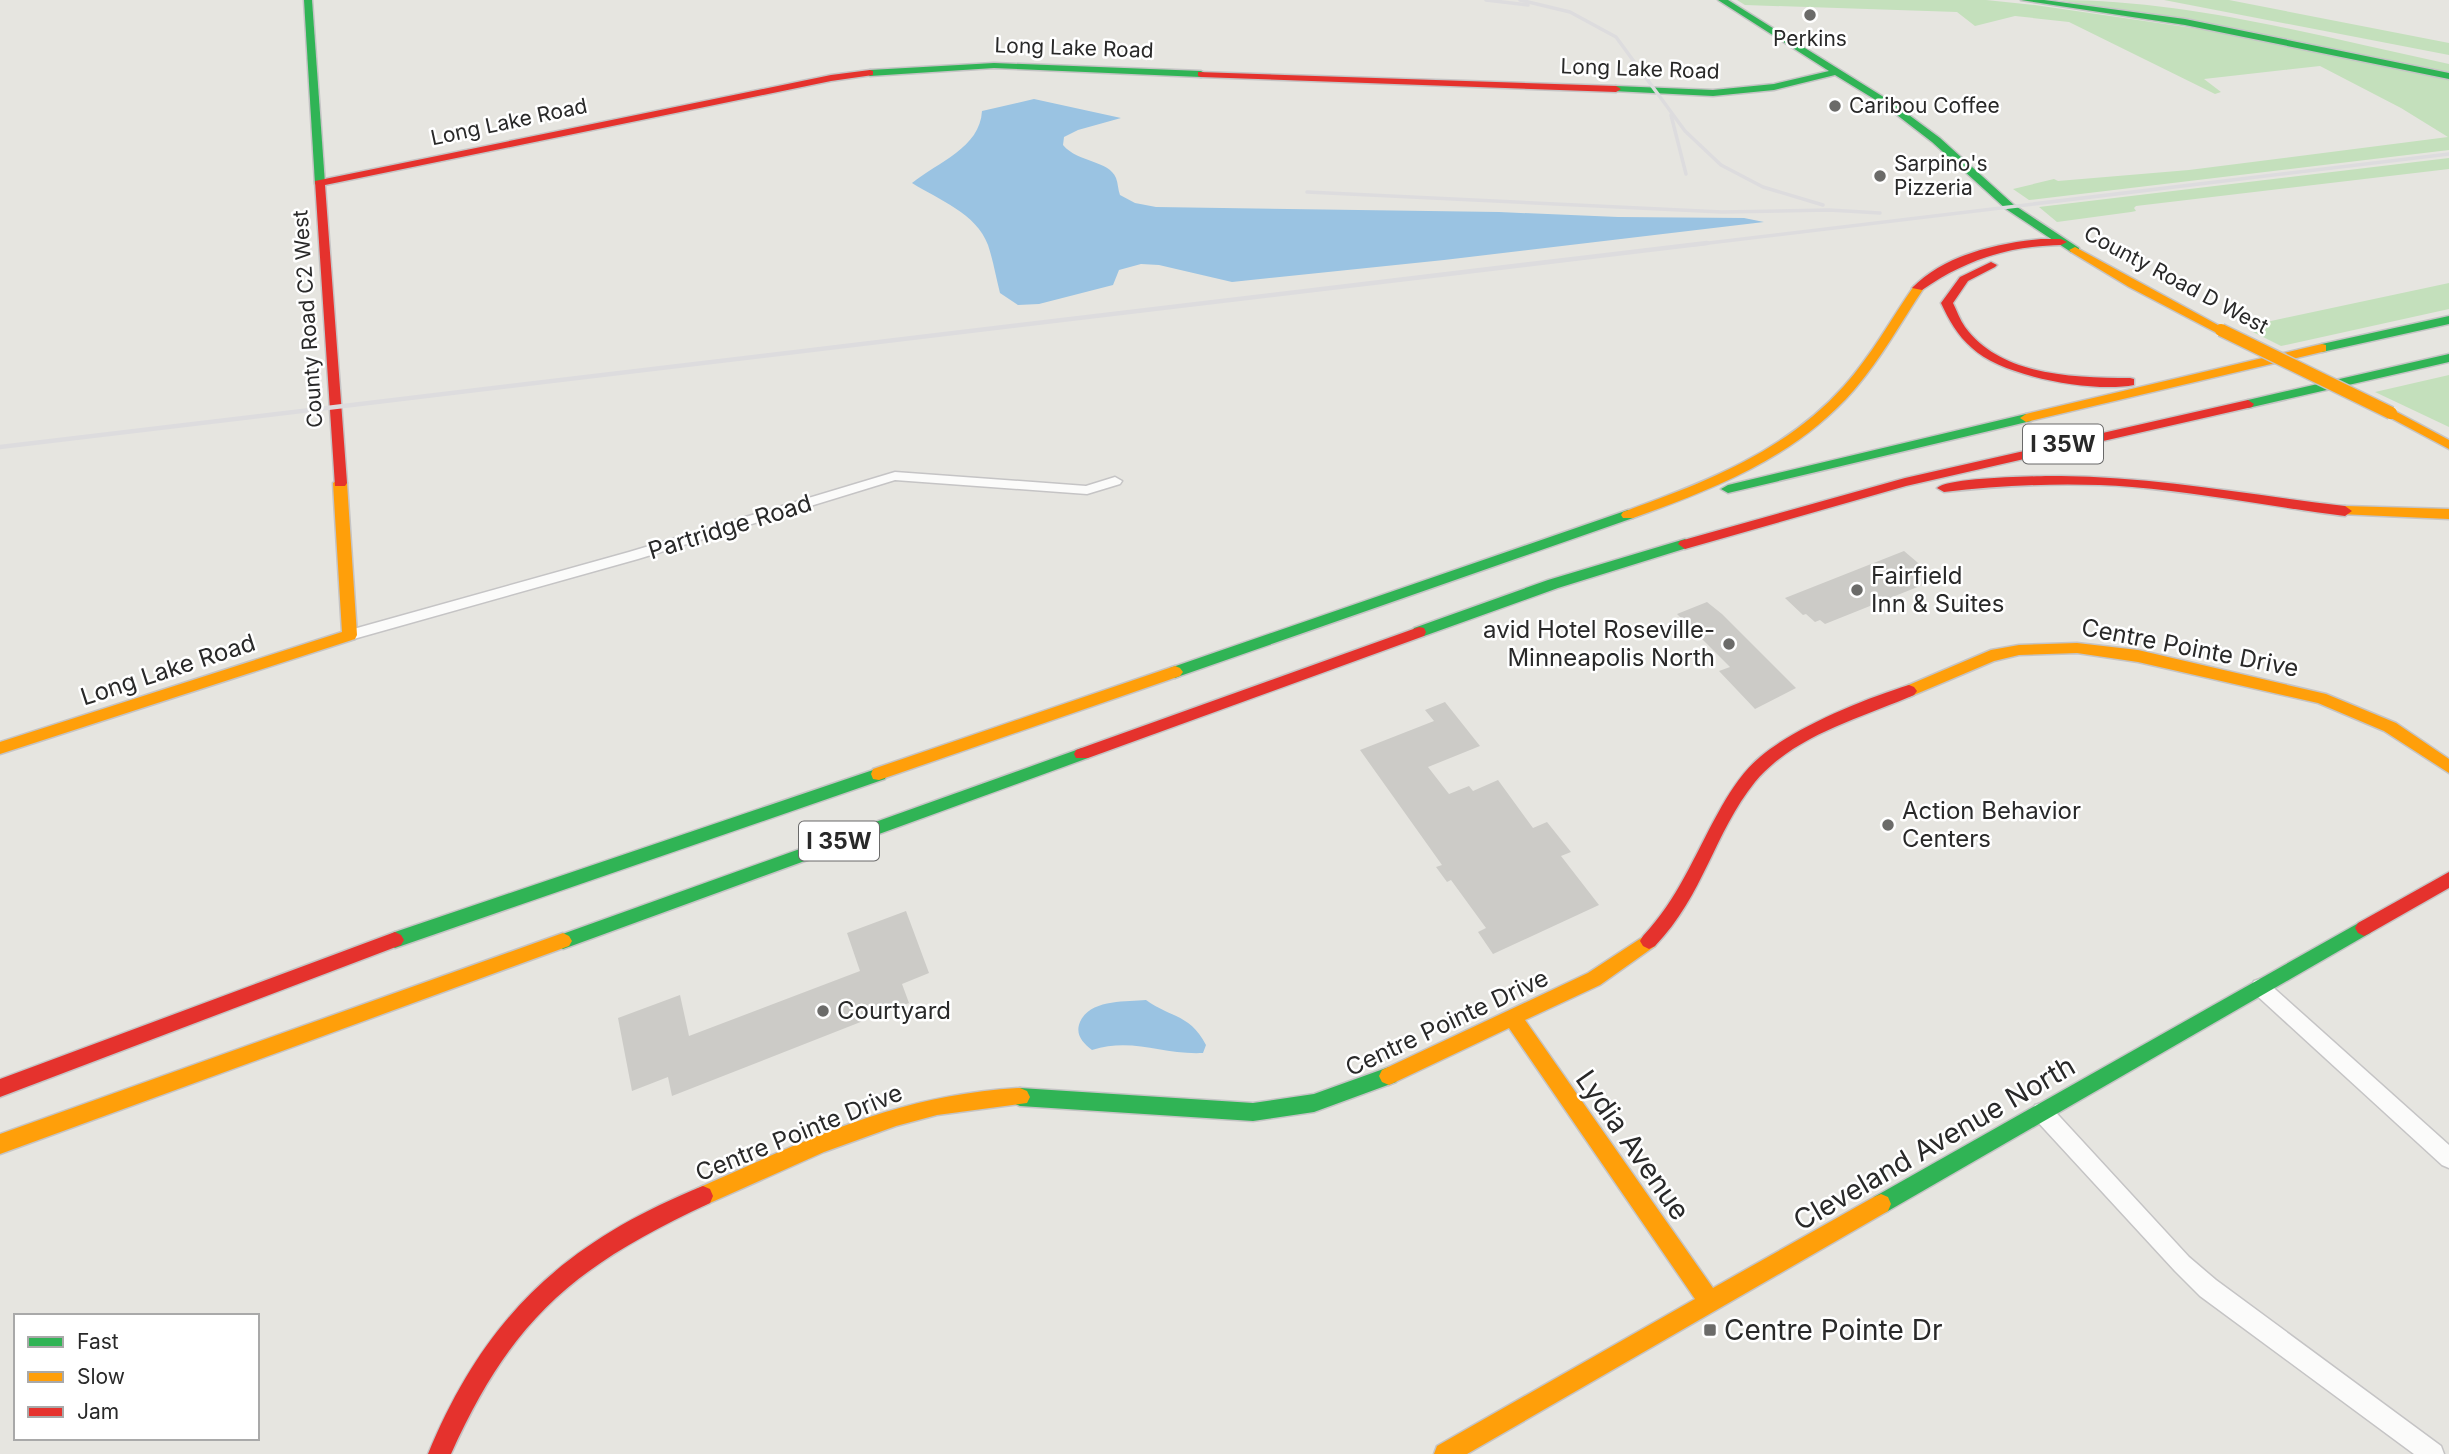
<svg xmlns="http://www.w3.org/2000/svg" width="2449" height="1454" viewBox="0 0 2449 1454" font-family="Inter,sans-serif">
<rect width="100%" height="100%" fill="#e6e5e0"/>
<g fill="#c4e0bc">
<polygon points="1737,0 1986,0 2035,5 2213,31 2449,80 2449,150 2029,200 2013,189 2054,179 2058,181 2189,170 2448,137 2401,108 2320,66 2204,79 2221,92 2215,94 2069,22 2015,16 1975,26 1957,12 1745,5"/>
<path d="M 2059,0 C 2190,0 2321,37 2449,64 L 2449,72 Z"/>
<polygon points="2164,0 2229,0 2449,43 2449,55"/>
<polygon points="2449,158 2449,169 2136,206 2134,208 2136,211 2131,212 2057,222 2039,207"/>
<polygon points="2449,283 2449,309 2281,346 2251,331 2271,321"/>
<polygon points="2449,375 2449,427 2375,392"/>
</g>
<g fill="#9ac3e2">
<path d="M 1034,99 L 1121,118 L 1078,130 L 1064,137 L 1063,145 C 1078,163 1109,160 1116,178 C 1118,183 1118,190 1120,195 L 1135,203 L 1156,207 L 1499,212 L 1618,217 L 1744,218 L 1764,222 L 1444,260 L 1232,282 L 1159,265 L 1141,264 L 1119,270 L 1113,285 L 1039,304 L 1018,305 L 1000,293 C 996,277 993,260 988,245 C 976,213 939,200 912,183 C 938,162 980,148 982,111 Z"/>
<path d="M 1146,1000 C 1171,1018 1190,1014 1206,1045 L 1203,1053 C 1162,1055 1133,1037 1092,1050 C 1082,1042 1075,1034 1080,1022 C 1090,999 1126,1002 1146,1000 Z"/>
</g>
<g fill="#cccbc7">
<polygon points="1904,551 1924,568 1920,569 1929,576 1924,578 1930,582 1825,624 1820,620 1815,622 1806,614 1803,615 1785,598"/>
<polygon points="1707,602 1722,614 1796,688 1755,709 1719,671 1730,667 1677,614"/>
<polygon points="1445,702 1480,746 1428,767 1449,794 1469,786 1473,791 1498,780 1533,828 1547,822 1571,852 1561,856 1599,905 1493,954 1478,932 1486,928 1451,880 1447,882 1436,867 1442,865 1360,750 1434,721 1425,710"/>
<polygon points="906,911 929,973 902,984 909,1003 672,1096 668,1077 632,1091 618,1018 680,995 689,1036 860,971 847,933"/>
</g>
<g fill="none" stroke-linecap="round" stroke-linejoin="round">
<defs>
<g id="street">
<polygon points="895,472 1086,486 1115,477 1122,481 1120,484 1087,494 895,480 638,559 350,640 343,635 350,630 629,552"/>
<polygon points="2260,979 2266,981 2449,1145 2449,1168 2442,1165 2254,993 2251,987 2254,981"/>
<polygon points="2042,1103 2049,1105 2189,1257 2216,1280 2441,1446 2444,1454 2414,1454 2200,1296 2175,1271 2035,1119 2032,1112 2035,1105"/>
</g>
<g id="fast">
<polygon points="304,0 312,0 325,184 320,187 315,184"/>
<polygon points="1718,0 1728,0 1890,101 1940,138 2014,205 2079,248 2079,252 2071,252 2006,209 1932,142 1884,105 1835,75 1774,90 1713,96 1613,91 1613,87 1616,86 1713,90 1774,84 1829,71"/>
<polygon points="2021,0 2044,0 2185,19 2449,73 2449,79 2185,25"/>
<polygon points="994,63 1201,71 1206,74 1201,77 994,68 870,76 865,73 870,70"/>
<polygon points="2449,316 2449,324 2322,352 2316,348 2322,344"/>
<polygon points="2449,354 2449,362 2248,408 2242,404 2248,400"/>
<polygon points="2026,414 2032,418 2031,421 1728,493 1721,489 1728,485"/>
<polygon points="1628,510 1635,515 1633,518 1180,676 1175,678 1167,672 1170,668"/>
<polygon points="1685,539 1692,544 1690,547 1558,588 1424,636 1414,636 1412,632 1414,628 1548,580"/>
<polygon points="1082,748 1088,750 1090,754 1088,758 563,949 557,946 554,941 557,936"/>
<polygon points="879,768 885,769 887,774 885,779 395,948 389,945 386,940 389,935 395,932"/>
<polygon points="2364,920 2370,923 2373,928 2370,933 1888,1211 1881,1214 1874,1211 1871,1204 1874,1197"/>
<polygon points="1389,1067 1396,1070 1399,1076 1396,1082 1314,1112 1253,1121 1020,1106 1013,1103 1010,1097 1013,1091 1020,1088 1253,1103 1314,1094"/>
</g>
<g id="slow">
<polygon points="2075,247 2227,330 2221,334 2217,333 2129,287 2071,252 2069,250"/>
<path d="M 1918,285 L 1924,288 C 1901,322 1881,359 1854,390 C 1796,457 1714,489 1633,518 L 1623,518 L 1621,515 L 1623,512 C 1704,483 1785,452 1844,386 C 1871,356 1891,319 1914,286 Z"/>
<polygon points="2322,344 2326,345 2326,351 2026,422 2020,418 2026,414"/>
<polygon points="2391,409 2449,440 2449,449 2387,416 2385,413"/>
<polygon points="340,479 347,483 357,635 355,639 0,754 0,742 342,632 333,483"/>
<polygon points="2345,506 2449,509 2449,519 2340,514 2338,511 2340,508"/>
<polygon points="2077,643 2138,650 2326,694 2396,723 2449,759 2449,773 2384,731 2318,703 2138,662 2077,653 2019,655 1994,661 1909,697 1901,691 1904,687 1991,650 2019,645"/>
<polygon points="1175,666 1180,668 1183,672 1180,676 879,780 873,779 871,774 873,769"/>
<polygon points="563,933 569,936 572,941 569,946 0,1154 0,1134"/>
<polygon points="1649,933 1655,936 1658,941 1655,946 1600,985 1525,1020 1713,1288 1874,1197 1881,1194 1888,1197 1891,1204 1888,1211 1467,1454 1434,1454 1437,1446 1695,1299 1509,1028 1389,1085 1382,1082 1379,1076 1382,1070 1588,973"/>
<path d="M 1020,1088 L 1027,1091 L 1030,1097 L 1027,1103 L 937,1115 L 896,1126 L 824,1152 L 703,1206 L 696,1203 L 693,1196 L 696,1189 C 806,1140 897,1095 1020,1088 Z"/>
</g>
<g id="jam">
<polygon points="870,70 873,71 873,75 831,81 325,185 347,483 345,486 335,486 315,181 831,75"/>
<polygon points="1198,72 1616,86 1621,89 1616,92 1201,77 1198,76"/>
<path d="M 2041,239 L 2061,239 L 2067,242 L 2061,245 C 2008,246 1965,260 1922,290 L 1912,288 C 1944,255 1997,243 2041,239 Z"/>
<path d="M 1991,262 L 1997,265 L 1995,267 L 1968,281 L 1953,303 C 1957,311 1960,320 1965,327 C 2002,377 2074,377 2130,378 L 2134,379 L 2134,385 C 2093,393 2003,377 1972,348 C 1957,335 1949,320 1941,303 L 1960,277 Z"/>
<polygon points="2248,400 2254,404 2252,407 1906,486 1685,549 1678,544 1680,541 1905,478"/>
<path d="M 2061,476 C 2157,477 2250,495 2345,506 L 2352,511 L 2345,516 C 2274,507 2203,493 2132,487 C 2069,482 2006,485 1944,492 L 1937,488 C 1949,477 2040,476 2061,476 Z"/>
<polygon points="1419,627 1424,628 1426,632 1424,636 1088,758 1076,758 1074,754 1076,750"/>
<path d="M 1909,685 L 1914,687 L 1917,691 L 1914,695 C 1861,718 1794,735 1755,782 C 1714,833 1704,895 1655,946 L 1649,949 L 1643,946 L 1640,941 L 1643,936 C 1678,899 1694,856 1718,813 C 1729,793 1742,772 1760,757 C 1795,727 1864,699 1909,685 Z"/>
<polygon points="2449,872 2449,888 2370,933 2364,936 2358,933 2355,928 2358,923"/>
<polygon points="395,932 401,935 404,940 401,945 0,1097 0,1079"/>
<path d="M 703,1186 L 710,1189 L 713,1196 L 710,1203 C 575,1266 513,1317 451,1454 L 428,1454 C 485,1316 565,1242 703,1186 Z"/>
</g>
</defs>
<use href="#street" stroke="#c5c4c5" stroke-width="3"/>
<use href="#fast" stroke="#c5c4c5" stroke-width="3"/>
<use href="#slow" stroke="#c5c4c5" stroke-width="3"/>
<use href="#jam" stroke="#c5c4c5" stroke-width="3"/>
<use href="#street" fill="#fbfbfa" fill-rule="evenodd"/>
<use href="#fast" fill="#30b455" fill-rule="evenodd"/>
<use href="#slow" fill="#ff9f0a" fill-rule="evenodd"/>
<use href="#jam" fill="#e5322d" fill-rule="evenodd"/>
<g stroke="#dddcde" stroke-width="3.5">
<polyline points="1486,0 1528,5"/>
<polyline points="1520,0 1570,12 1616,37 1685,131 1721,165 1763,187 1823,205"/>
<polyline points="1671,115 1686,174"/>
<polyline points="1307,192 1722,212 1829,210 1880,213"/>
<polyline points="1692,245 2449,154"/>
</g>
<polyline stroke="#dddcde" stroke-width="4.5" points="0,447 1707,243"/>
<defs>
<polyline id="slow-bridge" points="2221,330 2391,413"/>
</defs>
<use href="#slow-bridge" stroke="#c5c4c5" stroke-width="15" stroke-linecap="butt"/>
<use href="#slow-bridge" stroke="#ff9f0a" stroke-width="12"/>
</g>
<g fill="#6b6b69" stroke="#fff" stroke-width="2.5">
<circle cx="1810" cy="15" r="7"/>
<circle cx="1835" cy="106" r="7"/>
<circle cx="1880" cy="176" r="7"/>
<circle cx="1857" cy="590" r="7"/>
<circle cx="1729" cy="644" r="7"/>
<circle cx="1888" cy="825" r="7"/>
<circle cx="823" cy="1011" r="7"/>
<rect x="1703" y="1323" width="14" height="14" rx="3.5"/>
</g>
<g text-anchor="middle" stroke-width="5" stroke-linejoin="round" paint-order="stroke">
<g font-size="21" fill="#292929" stroke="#fff" text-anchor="start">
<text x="1810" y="46" text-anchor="middle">Perkins</text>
<text x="1849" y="113">Caribou Coffee</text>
<text x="1894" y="171">Sarpino's<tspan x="1894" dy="24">Pizzeria</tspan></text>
</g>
<g font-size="21" fill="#292929" stroke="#fff">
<text transform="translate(1074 48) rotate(2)" y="7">Long Lake Road</text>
<text transform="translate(1640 69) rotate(2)" y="7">Long Lake Road</text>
<text transform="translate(509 122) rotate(-12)" y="7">Long Lake Road</text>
<text transform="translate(2176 280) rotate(28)" y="7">County Road D West</text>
<text transform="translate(308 319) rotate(-94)" y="7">County Road C2 West</text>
</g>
<g fill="#fff" stroke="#696969" stroke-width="2">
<rect x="2023" y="424.5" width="80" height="39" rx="5"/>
<rect x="799" y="821.5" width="80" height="39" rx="5"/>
</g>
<g font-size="23" font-weight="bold" fill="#292929">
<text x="2063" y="452">I 35W</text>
<text x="839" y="849">I 35W</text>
</g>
<g font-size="24" fill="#292929" stroke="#fff">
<text transform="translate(730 527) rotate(-17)" y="8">Partridge Road</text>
<text transform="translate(2190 648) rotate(11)" y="8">Centre Pointe Drive</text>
<text transform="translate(168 670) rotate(-18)" y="8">Long Lake Road</text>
<text transform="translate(1447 1023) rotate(-25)" y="8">Centre Pointe Drive</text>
<text transform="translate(799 1133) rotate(-22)" y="8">Centre Pointe Drive</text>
</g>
<g font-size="24" fill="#292929" stroke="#fff" text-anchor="start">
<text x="1871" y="584">Fairfield<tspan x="1871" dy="28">Inn &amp; Suites</tspan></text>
<text x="1715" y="638" text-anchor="end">avid Hotel Roseville-<tspan x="1715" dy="28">Minneapolis North</tspan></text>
<text x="1902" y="819">Action Behavior<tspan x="1902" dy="28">Centers</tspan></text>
<text x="837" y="1019">Courtyard</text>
</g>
<g font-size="28" fill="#292929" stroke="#fff">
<text transform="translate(1934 1143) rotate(-30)" y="10">Cleveland Avenue North</text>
<text transform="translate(1633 1145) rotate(55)" y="10">Lydia Avenue</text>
</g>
<g font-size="28" fill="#292929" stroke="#fff" text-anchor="start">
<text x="1724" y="1340">Centre Pointe Dr</text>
</g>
</g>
<rect x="14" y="1314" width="245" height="126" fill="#ffffff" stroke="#a9a9a9" stroke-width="2"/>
<rect x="28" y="1337" width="35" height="10" fill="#30b455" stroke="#a9a9a9" stroke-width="2"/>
<text x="77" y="1349" font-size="21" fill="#292929">Fast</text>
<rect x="28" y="1372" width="35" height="10" fill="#ff9f0a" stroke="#a9a9a9" stroke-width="2"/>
<text x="77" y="1384" font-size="21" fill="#292929">Slow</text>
<rect x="28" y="1407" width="35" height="10" fill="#e5322d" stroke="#a9a9a9" stroke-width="2"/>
<text x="77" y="1419" font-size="21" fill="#292929">Jam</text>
</svg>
